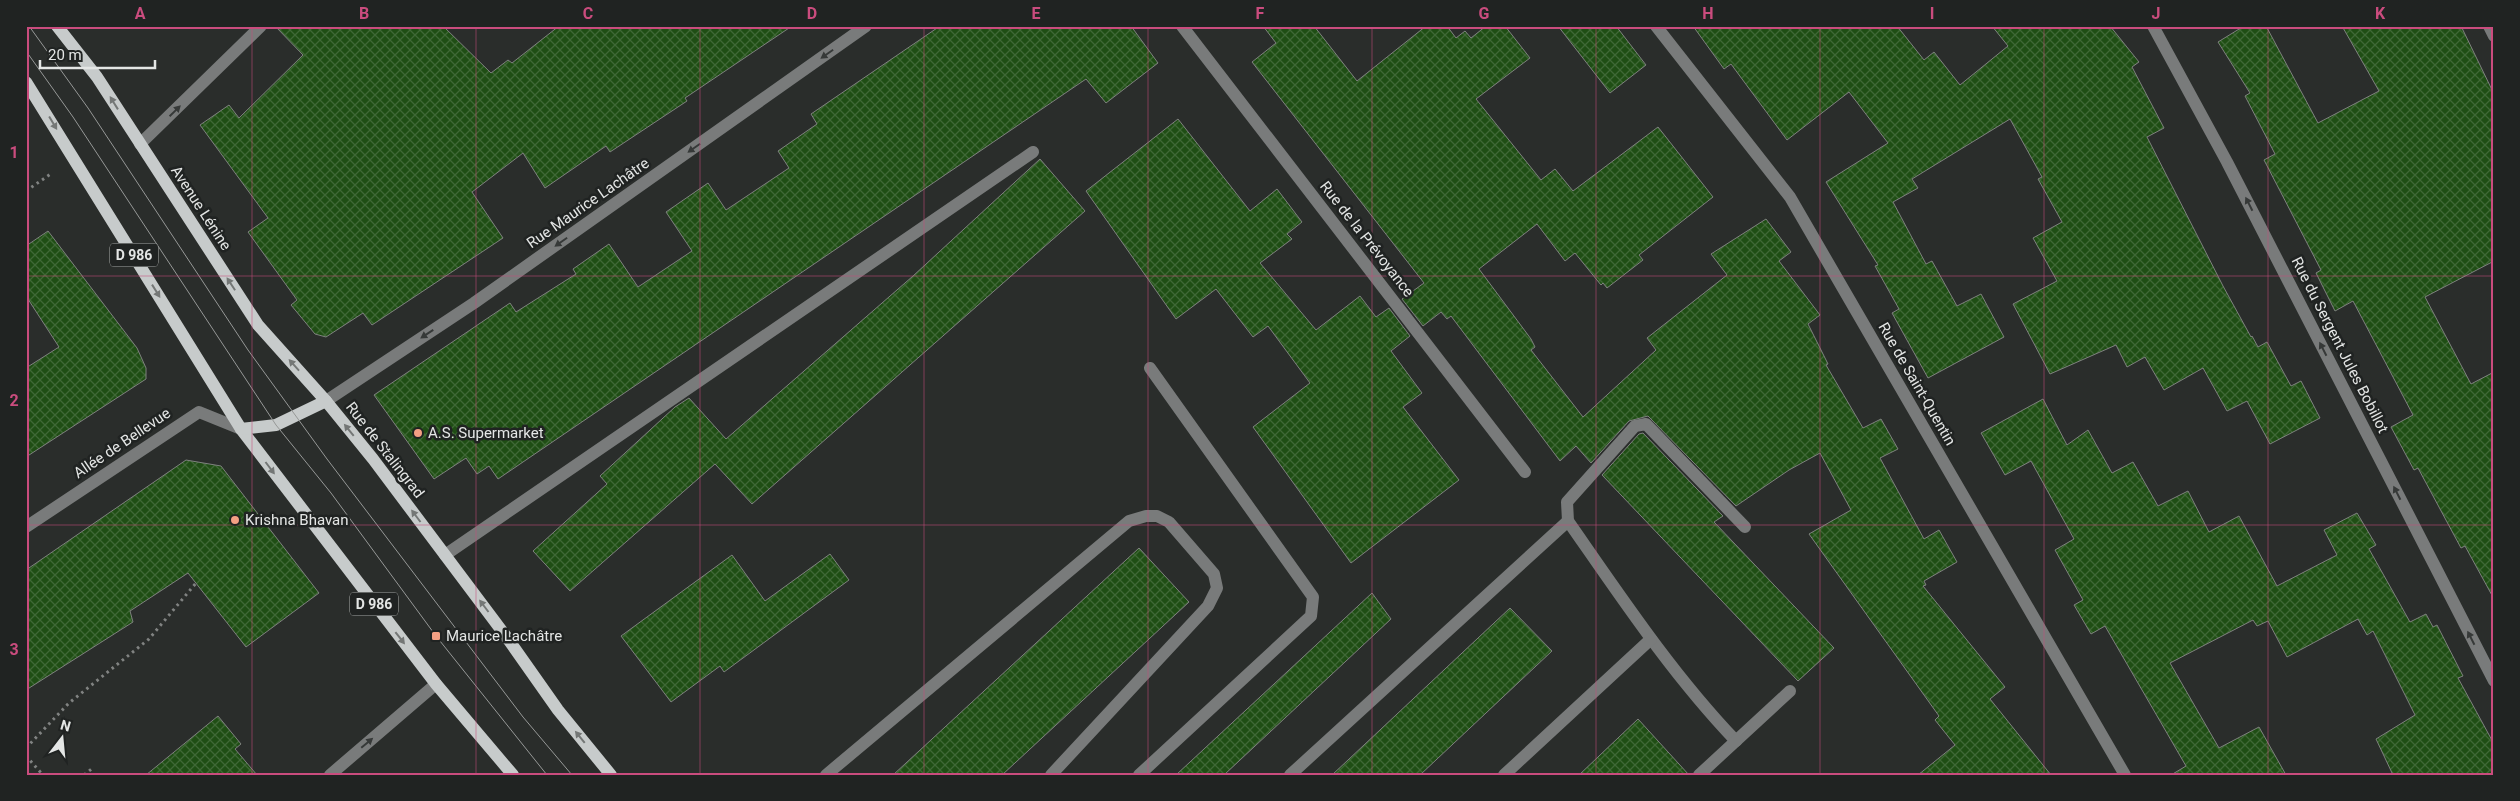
<svg xmlns="http://www.w3.org/2000/svg" width="2520" height="801" viewBox="0 0 2520 801" font-family="Roboto,sans-serif">
<defs>
<pattern id="building-cross-hatch" width="8" height="8" patternUnits="userSpaceOnUse" patternTransform="scale(1.25)"><rect width="8" height="8" fill="#1f4e14"/><path d="M0 0l8 8M0 8l8-8" fill="none" stroke="#3f6836"/></pattern>
</defs>
<rect width="100%" height="100%" fill="#2a2d2b"/>
<g fill="url(#building-cross-hatch)" stroke="#7e817e">
<polygon points="275,26 443,26 491,73 508,60 512,63 559,26 792,26 685,98 687,101 610,152 606,146 545,188 523,153 472,192 503,238 372,325 363,313 326,337 315,334 291,305 297,300 248,232 268,218 200,125 229,105 239,118 303,55"/>
<polygon points="940,26 1131,26 1158,63 1106,103 1086,79 498,479 489,466 477,474 466,458 434,479 374,395 510,303 516,312 576,274 573,269 609,244 638,287 692,251 666,212 708,183 726,210 789,168 778,151 817,124 811,114"/>
<polygon points="1263,26 1314,26 1357,81 1426,26 1447,26 1456,38 1465,31 1471,38 1486,26 1505,26 1530,58 1476,99 1541,180 1555,169 1573,191 1658,127 1673,146 1713,197 1639,255 1643,260 1607,288 1603,283 1601,285 1575,253 1565,261 1537,224 1479,269 1531,339 1535,347 1531,350 1583,417 1656,350 1647,338 1727,275 1711,254 1766,219 1791,252 1779,261 1820,315 1808,324 1828,364 1826,365 1863,428 1881,419 1898,449 1880,458 1924,539 1939,530 1957,562 1924,581 1926,585 1923,586 2005,687 1990,699 2051,775 1918,775 1955,745 1935,720 1939,716 1809,534 1851,510 1820,453 1789,470 1736,506 1648,416 1629,421 1591,463 1576,446 1560,461 1451,316 1447,319 1441,312 1423,326 1402,299 1424,283 1252,62 1276,43"/>
<polygon points="1558,26 1616,26 1646,65 1610,93"/>
<polygon points="1693,26 1897,26 1924,60 1934,52 1960,85 2008,46 1992,26 2110,26 2139,62 2132,67 2164,128 2147,137 2223,286 2251,337 2252,336 2258,347 2267,342 2291,386 2301,381 2320,418 2270,444 2247,401 2227,411 2203,368 2164,390 2145,357 2127,367 2116,345 2050,374 2013,304 2057,281 2033,238 2062,222 2038,179 2042,177 2010,119 1912,179 1918,188 1893,202 1926,264 1932,261 1957,306 1981,294 2004,337 1928,378 1892,313 1899,309 1875,266 1878,265 1826,182 1888,143 1849,92 1787,140 1731,64 1724,69"/>
<polygon points="2244,26 2266,26 2318,123 2379,91 2342,26 2461,26 2494,94 2494,261 2425,297 2471,384 2494,372 2494,599 2465,546 2461,548 2418,468 2414,470 2391,427 2413,415 2353,301 2335,311 2316,273 2321,270 2264,160 2275,154 2245,96 2250,93 2218,42"/>
<polygon points="1178,119 1250,211 1277,189 1302,222 1287,234 1292,239 1260,263 1316,330 1360,296 1376,317 1389,308 1410,336 1391,351 1422,393 1403,407 1459,480 1351,563 1253,427 1310,383 1268,326 1253,337 1216,289 1176,319 1086,191"/>
<polygon points="1040,159 1085,211 752,504 715,464 570,591 533,551 607,484 600,476 675,407 689,398 726,439 913,276"/>
<polygon points="48,231 137,348 146,368 146,379 26,457 26,368 59,347 26,296 26,246"/>
<polygon points="2043,399 2067,445 2088,430 2112,473 2133,462 2158,506 2188,491 2209,532 2239,516 2277,586 2337,555 2324,530 2357,513 2376,545 2369,549 2410,622 2426,614 2433,627 2437,625 2463,676 2458,678 2494,744 2494,775 2393,775 2376,739 2415,715 2373,631 2367,635 2358,619 2287,657 2268,621 2257,626 2253,620 2170,663 2219,748 2259,727 2286,775 2171,775 2186,766 2105,626 2091,634 2074,605 2083,600 2055,550 2074,539 2031,461 2005,475 1981,433"/>
<polygon points="1643,433 1723,516 1714,522 1834,648 1798,681 1602,475 1639,434"/>
<polygon points="186,460 221,466 319,593 246,647 188,573 130,611 133,622 26,690 26,570"/>
<polygon points="1139,548 1189,602 1002,775 893,775"/>
<polygon points="830,554 849,580 724,672 720,666 671,702 621,636 732,555 765,601"/>
<polygon points="1372,593 1391,619 1224,775 1176,775"/>
<polygon points="1510,608 1552,651 1420,775 1332,775"/>
<polygon points="218,716 241,744 235,749 257,775 146,775"/>
<polygon points="1638,719 1689,775 1579,775"/>
</g>
<g fill="none" stroke-linecap="round" stroke-linejoin="round">
<g stroke="#818382" stroke-width="3" stroke-dasharray="2.5 4" stroke-linecap="butt">
<polyline points="26,191 52,173"/>
<polyline points="26,748 69,703 149,639 196,583"/>
<polyline points="26,756 43,775"/>
<polyline points="84,775 94,767"/>
</g>
<g stroke="#797b7b" stroke-width="12">
<polyline points="1182,26 1525,472"/>
<polyline points="1656,26 1790,197 2125,775"/>
<polyline points="2153,26 2227,162 2494,681"/>
<polyline points="2489,26 2494,36"/>
<polyline points="140,144 261,26"/>
<polyline points="326,401 474,303 866,26"/>
<polyline points="26,527 199,412 241,429"/>
<polyline points="445,555 1033,152"/>
<path d="M 1736,741 C 1672,674 1621,597 1568,521 L 1567,502 L 1635,426 L 1646,424 L 1745,527"/>
<polyline points="330,775 436,684"/>
<polyline points="826,775 1129,521 1146,516 1157,516 1169,522 1214,574 1217,588 1208,606 1051,775"/>
<polyline points="1139,775 1311,616 1313,597 1150,368"/>
<polyline points="1290,775 1568,521"/>
<polyline points="1504,775 1651,639"/>
<polyline points="1699,775 1790,691"/>
</g>
<g stroke="#c7cbcb" stroke-width="12">
<polyline points="57,26 97,77 258,325 326,401 373,459 508,639 558,710 611,775"/>
<polyline points="26,82 241,429 436,684 513,775"/>
<polyline points="241,429 276,425 326,401"/>
</g>
<g stroke="#969897" stroke-width="1">
<polyline points="29,26 88,108 248,350 327,459 523,717 572,775"/>
<polyline points="26,51 73,117 276,425 331,493 436,636 547,775"/>
</g>
</g>
<defs><path id="oneway-solid" d="M-6-.8H1V-3.2L6.5 0L1 3.2V.8H-6Z" transform="scale(1.25)"/></defs>
<g fill="#363938">
<use href="#oneway-solid" transform="translate(827 54) rotate(145)"/>
<use href="#oneway-solid" transform="translate(175 111) rotate(-44)"/>
<use href="#oneway-solid" transform="translate(694 148) rotate(145)"/>
<use href="#oneway-solid" transform="translate(2249 204) rotate(-117)"/>
<use href="#oneway-solid" transform="translate(561 242) rotate(145)"/>
<use href="#oneway-solid" transform="translate(427 334) rotate(147)"/>
<use href="#oneway-solid" transform="translate(2323 349) rotate(-117)"/>
<use href="#oneway-solid" transform="translate(2397 493) rotate(-117)"/>
<use href="#oneway-solid" transform="translate(2471 638) rotate(-117)"/>
<use href="#oneway-solid" transform="translate(367 743) rotate(-40)"/>
</g>
<g fill="#747776">
<use href="#oneway-solid" transform="translate(114 103) rotate(-122)"/>
<use href="#oneway-solid" transform="translate(53 123) rotate(59)"/>
<use href="#oneway-solid" transform="translate(231 284) rotate(-123)"/>
<use href="#oneway-solid" transform="translate(156 291) rotate(58)"/>
<use href="#oneway-solid" transform="translate(294 365) rotate(-132)"/>
<use href="#oneway-solid" transform="translate(349 430) rotate(-129)"/>
<use href="#oneway-solid" transform="translate(270 468) rotate(53)"/>
<use href="#oneway-solid" transform="translate(416 516) rotate(-127)"/>
<use href="#oneway-solid" transform="translate(484 606) rotate(-127)"/>
<use href="#oneway-solid" transform="translate(400 638) rotate(52)"/>
<use href="#oneway-solid" transform="translate(580 737) rotate(-129)"/>
</g>
<path fill="none" stroke="#ca4c7e" stroke-width="1" stroke-opacity="0.55" d="M 252,26 L 252,775M 476,26 L 476,775M 700,26 L 700,775M 924,26 L 924,775M 1148,26 L 1148,775M 1372,26 L 1372,775M 1596,26 L 1596,775M 1820,26 L 1820,775M 2044,26 L 2044,775M 2268,26 L 2268,775M 26,276 L 2494,276M 26,525 L 2494,525"/>
<g fill="#f39f83" stroke="#202322" stroke-width="2">
<circle cx="418" cy="433" r="5"/>
<circle cx="235" cy="520" r="5"/>
<rect x="431" y="631" width="10" height="10" rx="2.5"/>
</g>
<g text-anchor="middle" stroke-width="5" stroke-linejoin="round" paint-order="stroke">
<g fill="#202322" stroke="#a9acaa" stroke-width="1">
<rect x="110" y="243.5" width="48" height="23" rx="4"/>
<rect x="350" y="592.5" width="48" height="23" rx="4"/>
</g>
<g font-size="14" font-weight="bold" fill="#e4e6e5">
<text x="134" y="260">D 986</text>
<text x="374" y="609">D 986</text>
</g>
<g font-size="15" fill="#e4e6e5" stroke="#202322">
<text transform="translate(588 203) rotate(-35)" y="5">Rue Maurice Lachâtre</text>
<text transform="translate(201 208) rotate(57)" y="5">Avenue Lénine</text>
<text transform="translate(1367 239) rotate(52)" y="5">Rue de la Prévoyance</text>
<text transform="translate(2340 345) rotate(63)" y="5">Rue du Sergent Jules Bobillot</text>
<text transform="translate(1917 384) rotate(60)" y="5">Rue de Saint-Quentin</text>
<text transform="translate(122 443) rotate(-34)" y="5">Allée de Bellevue</text>
<text transform="translate(385 450) rotate(52)" y="5">Rue de Stalingrad</text>
</g>
<g font-size="15" fill="#e4e6e5" stroke="#202322" text-anchor="start">
<text x="428" y="438">A.S. Supermarket</text>
<text x="245" y="525">Krishna Bhavan</text>
<text x="446" y="641">Maurice Lachâtre</text>
</g>
</g>
<rect width="2520" height="801" fill="none" stroke="#202322" stroke-width="55"/>
<g transform="translate(62 738) rotate(16)" stroke="#202322" stroke-width="4" paint-order="stroke">
<path d="M0-4L9 19L0 12L-9 19Z" fill="#e4e6e5"/>
<text y="-8" font-size="14" font-weight="bold" text-anchor="middle" fill="#e4e6e5">N</text>
</g>
<path d="M40 60v8h115v-8" fill="none" stroke="#e4e6e5" stroke-width="2.5"/>
<text x="48" y="60" font-size="15" fill="#e4e6e5" stroke="#202322" stroke-width="4" paint-order="stroke">20 m</text>
<rect x="28" y="28" width="2464" height="746" fill="none" stroke="#ca4c7e" stroke-width="2"/>
<g font-size="16" text-anchor="middle" font-weight="bold" fill="#ca4c7e">
<text x="140" y="19">A</text>
<text x="364" y="19">B</text>
<text x="588" y="19">C</text>
<text x="812" y="19">D</text>
<text x="1036" y="19">E</text>
<text x="1260" y="19">F</text>
<text x="1484" y="19">G</text>
<text x="1708" y="19">H</text>
<text x="1932" y="19">I</text>
<text x="2156" y="19">J</text>
<text x="2380" y="19">K</text>
<text x="14" y="158">1</text>
<text x="14" y="406">2</text>
<text x="14" y="655">3</text>
</g>
</svg>
